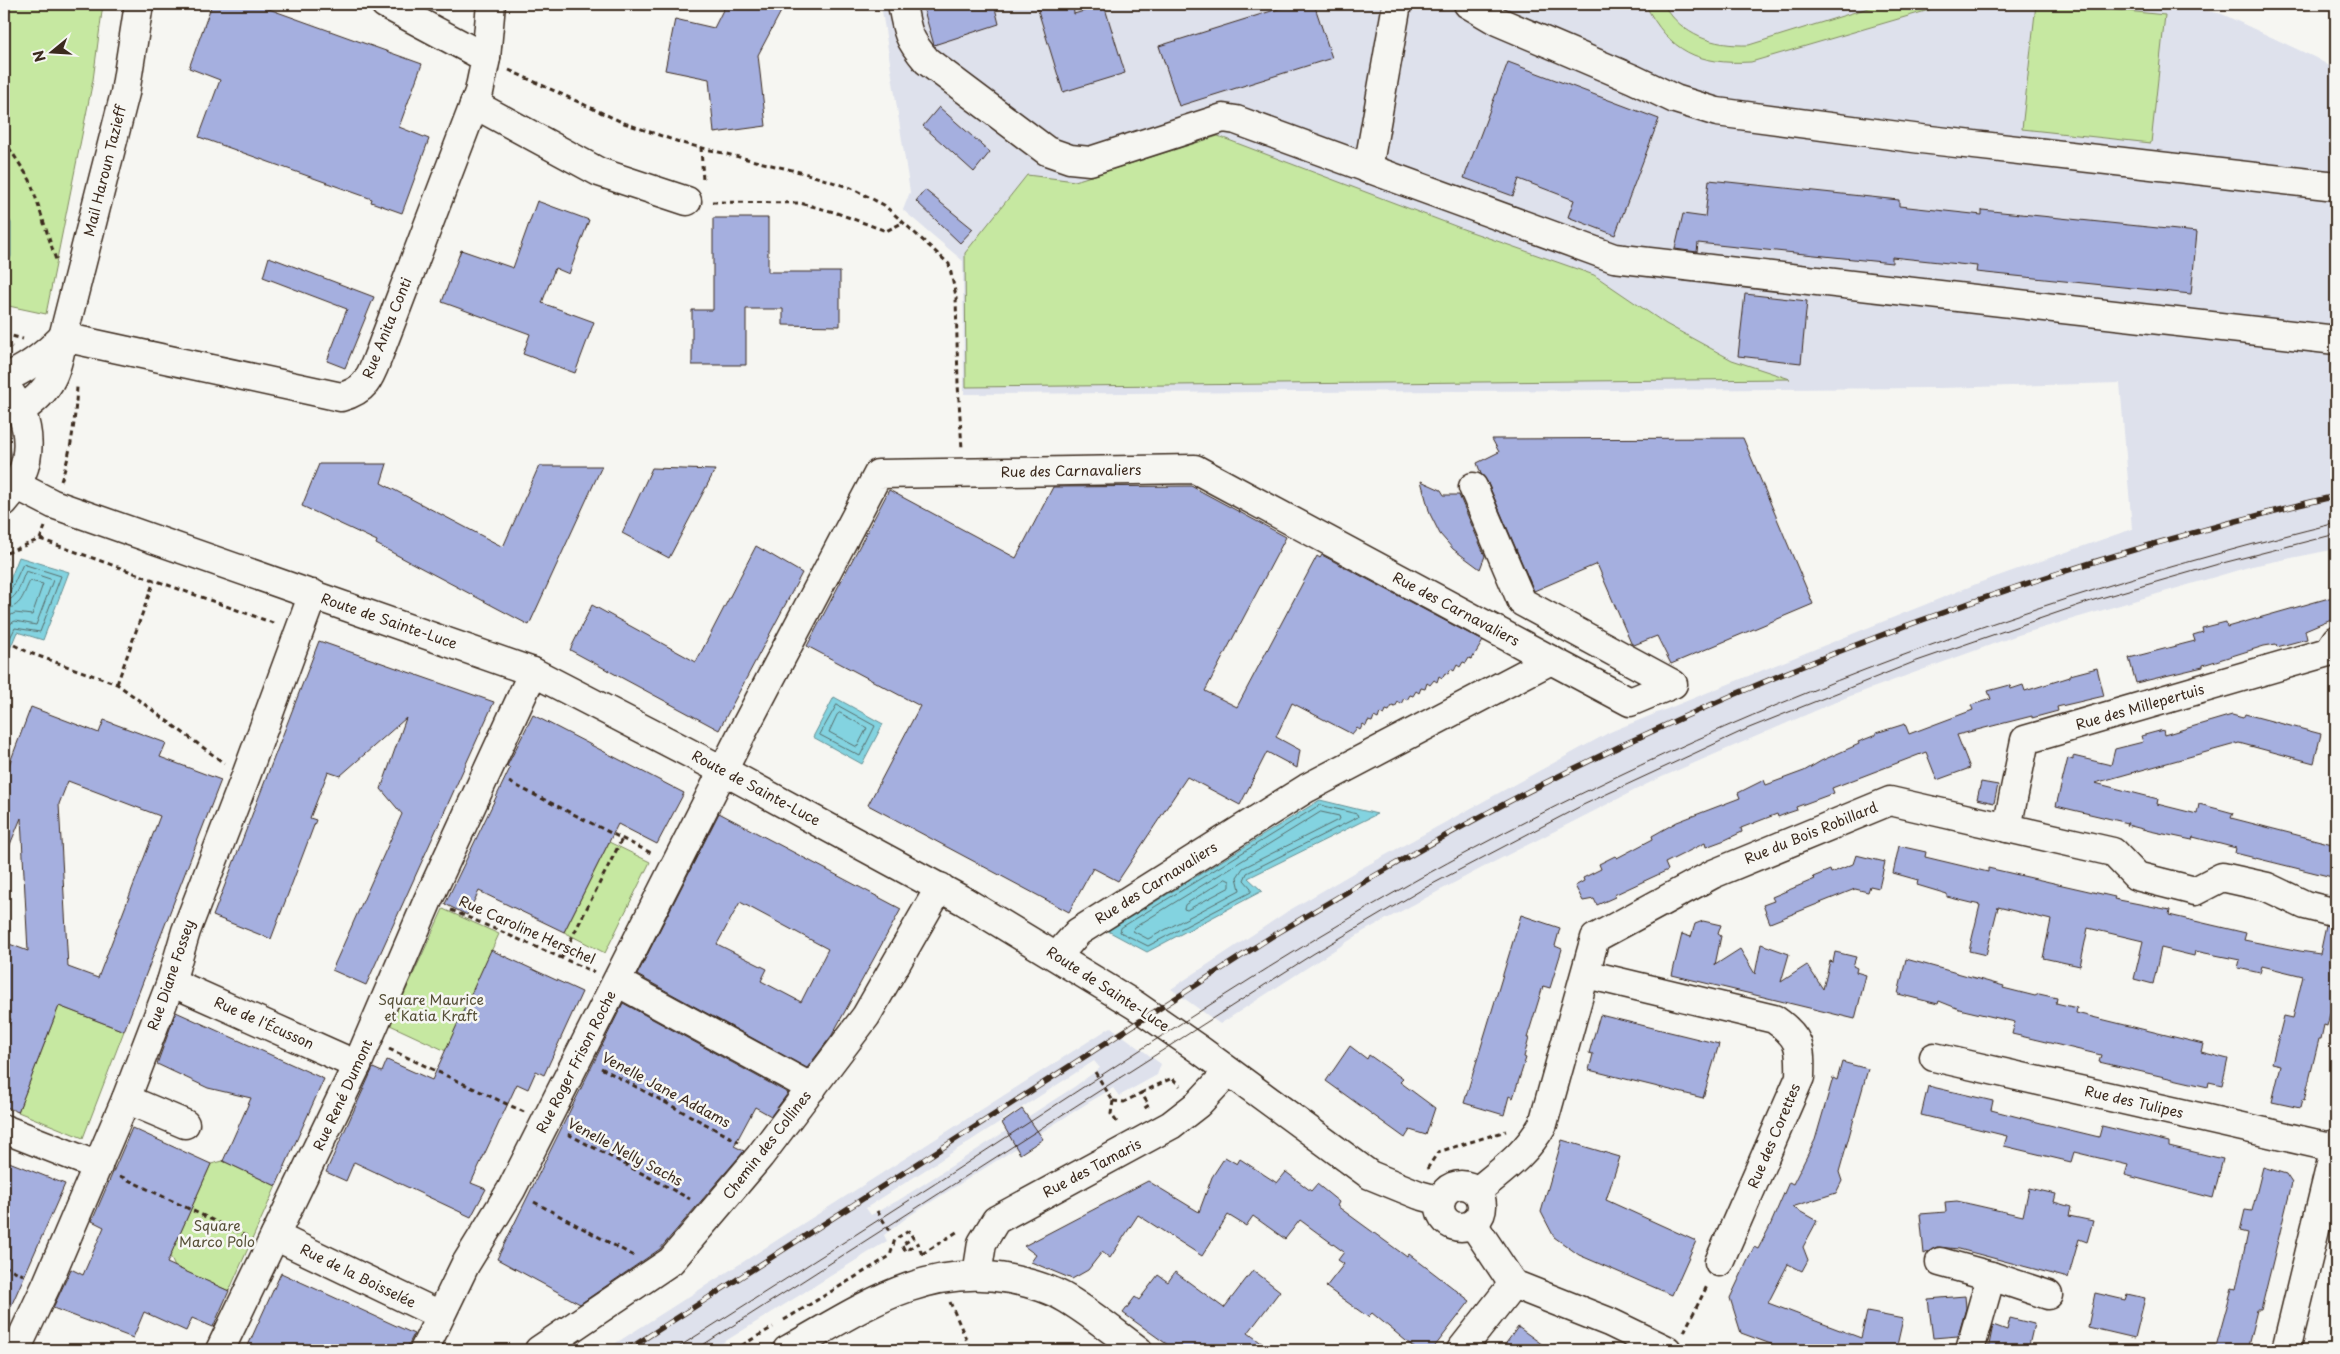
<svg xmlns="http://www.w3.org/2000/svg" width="2340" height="1354" viewBox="0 0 2340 1354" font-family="'Playpen Sans',sans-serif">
<rect width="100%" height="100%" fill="#f6f6f2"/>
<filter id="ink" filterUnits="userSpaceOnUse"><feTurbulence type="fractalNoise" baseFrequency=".02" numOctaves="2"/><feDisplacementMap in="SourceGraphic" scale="10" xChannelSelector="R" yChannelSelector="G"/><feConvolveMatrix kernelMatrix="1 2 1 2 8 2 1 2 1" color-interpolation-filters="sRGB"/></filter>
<g filter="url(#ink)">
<g fill="#dee1ec" fill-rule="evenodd">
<polygon points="881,4 2177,4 2222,14 2316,58 2336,70 2336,549 2252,566 2015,636 1845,698 1655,780 1480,869 1364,931 1220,1024 1171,989 1288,911 1353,873 1610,732 1981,582 2132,529 2120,383 1939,388 964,394 963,261 903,210 910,192"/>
<path d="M 1111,1027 L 1161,1064 L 1157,1075 L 1119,1096 L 1113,1088 L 1086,1104 L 909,1216 L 884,1235 L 887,1241 L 711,1350 L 605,1350 ZM 1094,1061 L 1100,1068 L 1074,1087 L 899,1200 L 871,1215 L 866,1208 Z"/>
</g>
<g fill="#c6e8a1" stroke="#808960">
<polygon points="4,4 103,4 93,80 46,314 4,305"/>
<path d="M 1645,4 L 1663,4 C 1683,36 1712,46 1749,45 L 1881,4 L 1941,4 L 1929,10 L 1751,62 C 1698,65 1670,52 1645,4 Z"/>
<polygon points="2036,4 2058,4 2165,15 2151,143 2022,129"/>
<polygon points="1218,136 1463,229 1594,275 1666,324 1732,360 1790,379 966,387 965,253 1027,175 1075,181"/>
<polygon points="609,842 650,862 605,953 564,932"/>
<polygon points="443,909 499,934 446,1051 390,1025"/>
<polygon points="59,1006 124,1031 83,1138 18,1112"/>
<polygon points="223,1161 276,1186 229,1291 175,1267 170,1256 211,1164"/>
</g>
<g fill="#83d3e0" stroke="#668f92">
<polygon points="4,209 11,223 11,256 4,283"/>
<polygon points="19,557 69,572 43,640 17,632 4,663 4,595"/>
<polygon points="834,697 883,724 862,764 813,737"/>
<polygon points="1320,800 1377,814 1248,878 1262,891 1147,952 1108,931"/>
</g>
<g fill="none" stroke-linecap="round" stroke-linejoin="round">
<g stroke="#586e6c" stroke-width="1">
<polyline points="4,595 10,592 23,564 61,576 40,632 15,628 4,650"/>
<path d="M 4,601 C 19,600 20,582 26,571 L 53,580 L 36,625 L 15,621 L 8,625 L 4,634"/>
<path d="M 4,609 C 22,608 23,594 30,581 L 43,584 L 32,615 L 15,613 L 4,619"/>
<polygon points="837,705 875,726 860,756 820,735"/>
<polygon points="840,713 867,728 857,747 829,732 837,715"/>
<polygon points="1320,805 1357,814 1358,817 1247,873 1244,880 1251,888 1251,892 1148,946 1120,932 1121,928"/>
<polygon points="1321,812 1339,816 1340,819 1243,868 1237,877 1240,890 1148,939 1133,931 1134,928"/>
<polygon points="1226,879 1230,881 1230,887 1187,910 1184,909 1185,905"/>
</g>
</g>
<g fill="#a5afdf" stroke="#3b2a1e" fill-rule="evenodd">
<polygon points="212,4 255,4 422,64 399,127 429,139 402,213 371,202 372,199 199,137 220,80 189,68"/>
<polygon points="726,4 785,4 758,55 766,126 714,133 709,79 665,70 675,19 714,28"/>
<polygon points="934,4 994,4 999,24 934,45 923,7"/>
<polygon points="1036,4 1073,4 1074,14 1104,5 1125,73 1063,92"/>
<polygon points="1294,4 1314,4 1332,58 1179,106 1159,46"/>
<polygon points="1508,62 1659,119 1615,235 1568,217 1574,200 1519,179 1513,196 1464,178"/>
<polygon points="939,107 990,152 974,172 923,126"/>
<polygon points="1709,180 1899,200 1899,206 1982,215 1982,210 2197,232 2191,294 1976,272 1977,266 1892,257 1892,263 1698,243 1697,252 1675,249 1683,214 1705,217"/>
<polygon points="925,190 973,229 960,243 916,201"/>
<polygon points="537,201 589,220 569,274 555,268 542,303 594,322 575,373 523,354 530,334 442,302 461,250 513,268"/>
<polygon points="713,218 768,218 768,272 840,272 840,326 783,325 783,309 746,309 746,365 692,365 692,310 713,310"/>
<polygon points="269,257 374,297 345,368 327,361 347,309 263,277"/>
<polygon points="1745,294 1807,301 1801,363 1738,356"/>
<polygon points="1743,438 1813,604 1671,664 1657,636 1634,645 1631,643 1597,564 1534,591 1487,481 1481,474 1477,463 1499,452 1492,439"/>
<polygon points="319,464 387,464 381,483 503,547 539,466 602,466 529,625 376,544 377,541 302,506"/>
<polygon points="652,468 715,470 669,558 622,533"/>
<polygon points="1421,481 1441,490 1444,495 1459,495 1485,556 1480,569 1453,549 1440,534 1430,514"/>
<polygon points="1191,486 1286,537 1205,691 1237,707 1317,556 1320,558 1322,555 1483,641 1472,659 1469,658 1466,663 1463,662 1460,667 1457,665 1454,671 1451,669 1448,674 1445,673 1442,678 1439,676 1437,682 1434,680 1430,685 1427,683 1425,689 1421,688 1419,693 1416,691 1413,696 1410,695 1407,700 1404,698 1401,704 1398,702 1395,707 1392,706 1389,711 1386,710 1384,715 1380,713 1378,719 1374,717 1372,722 1368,721 1366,726 1363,724 1360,730 1357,728 1352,734 1292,703 1276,737 1300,750 1297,768 1267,752 1240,805 1187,777 1118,881 1093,868 1069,912 868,805 920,706 807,646 889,490 1016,558 1053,487"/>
<polygon points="756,546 802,573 719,730 570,650 592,605 696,662"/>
<polygon points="2336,596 2336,617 2305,630 2307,639 2277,647 2276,644 2264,646 2203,665 2203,667 2136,683 2129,658 2195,641 2193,635 2203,632 2202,628 2226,622 2227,627"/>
<polygon points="319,641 494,702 366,985 332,970 402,814 381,789 406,718 340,776 328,772 310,818 316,820 271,939 213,916"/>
<polygon points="2097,668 2104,696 2057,707 2058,711 2032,718 2032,716 1957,735 1970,768 1937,780 1926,752 1832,788 1834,793 1796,807 1797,810 1788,813 1778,817 1777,814 1741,828 1742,832 1725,840 1706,847 1705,843 1665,863 1668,870 1614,895 1615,897 1597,905 1594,899 1583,901 1575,886 1584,881 1583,878 1601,869 1599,864 1615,856 1617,858 1653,839 1652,836 1677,822 1740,798 1738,793 1764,780 1766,785 1804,771 1821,761 1859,744 1858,742 1876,735 1876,733 1905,724 1909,734 1973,710 1971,705 1991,699 1988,691 2010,685 2011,689 2023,685 2025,691 2070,677 2070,675"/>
<path d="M 31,707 L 99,733 L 104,720 L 166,743 L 160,757 L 221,780 L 124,1031 L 59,1006 L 18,1112 L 4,1106 L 4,1039 L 11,1019 L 4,1016 L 4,942 L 28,951 L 21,818 L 4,859 L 4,778 ZM 68,781 L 160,816 L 98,978 L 68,967 L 59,804 Z"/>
<polygon points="2245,714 2321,734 2314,763 2239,743 2095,783 2158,799 2157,804 2197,814 2199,804 2222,810 2233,813 2231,818 2336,845 2336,878 2235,853 2236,848 2193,837 2192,840 2150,831 2127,825 2128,823 2056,806 2068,758 2073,760 2073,756 2111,765 2115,749 2143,742 2141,736 2163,730 2164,735 2232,715 2243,718"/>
<polygon points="533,715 684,793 657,844 618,824 564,932 479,891 467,915 445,904 510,768 507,766"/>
<polygon points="1981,782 1998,785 1994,803 1977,799"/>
<path d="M 719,813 L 901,909 L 832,1035 L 807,1068 L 637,975 ZM 740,902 L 828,949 L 801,1002 L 761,981 L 767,969 L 717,944 Z"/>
<polygon points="1899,846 1926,852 1925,857 1988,872 1988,868 2115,897 2114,899 2170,910 2169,915 2246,933 2244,940 2300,951 2320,954 2326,926 2336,928 2336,983 2332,1005 2327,1026 2324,1025 2321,1039 2319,1039 2304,1101 2302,1100 2300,1108 2272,1102 2281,1065 2272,1063 2284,1016 2293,1018 2303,976 2262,966 2260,973 2238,968 2240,960 2195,951 2194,956 2161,948 2153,984 2134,979 2143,941 2088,928 2080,966 2043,958 2051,920 1998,907 1986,955 1969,951 1980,905 1947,897 1947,894 1917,885 1918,880 1893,873"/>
<polygon points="1856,855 1885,862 1879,888 1870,886 1868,892 1855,889 1770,923 1763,905 1774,901 1772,897 1815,879 1813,877 1830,870 1831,873 1853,864"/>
<polygon points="1521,915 1560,928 1555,946 1562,949 1550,988 1543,986 1527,1038 1529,1038 1524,1057 1526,1058 1513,1098 1509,1096 1504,1115 1464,1103"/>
<polygon points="1703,921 1721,925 1718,934 1721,936 1715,965 1740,949 1755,974 1761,944 1789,954 1781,982 1807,965 1823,989 1830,961 1833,962 1835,952 1856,957 1853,966 1857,968 1856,972 1866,975 1855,1019 1672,975 1682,934 1691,937 1695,924"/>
<polygon points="491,950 582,992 544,1075 536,1071 528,1089 517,1084 471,1183 486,1189 471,1217 354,1162 346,1181 326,1172 373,1068 382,1072 387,1060 432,1080"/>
<polygon points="1906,959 2004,986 2003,988 2035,996 2039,994 2057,998 2056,1003 2077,1008 2076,1013 2203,1044 2201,1052 2228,1059 2222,1085 2209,1082 2208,1087 2099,1062 2101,1055 2012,1034 2015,1022 1959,1009 1939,1001 1938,1004 1898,994"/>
<polygon points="623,1003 788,1093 771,1116 755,1107 734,1146 744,1151 660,1249 580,1304 497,1259"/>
<polygon points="176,1012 324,1079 276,1186 223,1161 251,1098 208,1088 157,1064"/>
<polygon points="1600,1015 1719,1044 1703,1098 1589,1070 1593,1054 1589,1053"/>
<polygon points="1350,1046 1367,1059 1369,1055 1403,1079 1400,1082 1435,1108 1426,1135 1410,1130 1405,1138 1326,1081"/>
<polygon points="1842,1062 1868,1069 1839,1172 1842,1181 1836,1193 1792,1207 1817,1221 1803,1247 1808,1260 1802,1271 1788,1264 1768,1303 1861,1338 1867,1312 1903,1319 1896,1350 1787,1350 1741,1333 1730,1298 1754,1247 1758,1249 1769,1228 1789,1182 1793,1184 1815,1140 1833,1078 1837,1080"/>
<polygon points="1928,1086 1993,1101 1991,1110 2045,1124 2099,1137 2102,1126 2169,1142 2169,1146 2223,1159 2213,1198 2125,1175 2128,1165 2074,1152 2071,1162 2004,1146 2007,1136 1921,1115"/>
<polygon points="1022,1109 1043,1139 1020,1154 1002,1123"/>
<polygon points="132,1128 211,1164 167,1263 229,1291 213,1327 192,1318 186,1331 144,1312 133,1338 53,1308 71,1269 83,1275 104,1227 92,1221"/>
<polygon points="1562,1140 1620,1157 1606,1200 1696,1241 1672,1295 1579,1255 1554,1237 1541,1212"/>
<polygon points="1225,1157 1237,1164 1240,1159 1277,1183 1286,1172 1311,1191 1317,1184 1339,1202 1337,1206 1407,1257 1409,1254 1470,1301 1432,1350 1417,1350 1372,1313 1368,1317 1326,1287 1344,1264 1338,1260 1344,1252 1300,1220 1285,1239 1253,1216 1246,1226 1228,1215 1202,1256 1138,1215 1110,1258 1102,1252 1088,1270 1072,1279 1031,1262 1036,1255 1024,1246 1148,1181 1199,1212 1212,1177"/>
<polygon points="4,1160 65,1184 4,1322"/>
<polygon points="2263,1167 2286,1174 2292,1183 2261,1310 2257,1310 2247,1350 2215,1350 2232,1288 2236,1289 2248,1233 2240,1231 2245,1210 2252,1211"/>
<polygon points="2029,1188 2056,1194 2054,1202 2071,1207 2069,1216 2093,1221 2087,1242 2079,1239 2068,1278 1959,1249 1937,1247 1924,1254 1920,1214 1946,1212 1945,1202 1957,1201 2023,1216"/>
<polygon points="1253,1270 1280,1291 1248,1333 1271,1350 1175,1350 1123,1313 1135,1297 1139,1300 1158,1275 1168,1282 1175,1272 1224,1308"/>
<polygon points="281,1273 414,1334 406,1350 246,1350"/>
<polygon points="2095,1293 2125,1300 2127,1294 2145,1298 2135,1338 2088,1327"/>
<polygon points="1965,1296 1966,1308 1958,1336 1933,1338 1928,1299"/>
<polygon points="2010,1318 2034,1324 2028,1350 1988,1350 1993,1325 2007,1330"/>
<polygon points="1518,1327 1550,1350 1501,1350"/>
</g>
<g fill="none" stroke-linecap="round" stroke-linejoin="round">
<defs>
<g id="minor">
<polyline points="385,4 486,58"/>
<path d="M 902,4 C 907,32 908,39 927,61 L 1047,151 L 1070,159 L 1090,161 L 1223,118 L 1236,120 L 1614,258 L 2336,340"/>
<polyline points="1468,4 1497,21 1633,79 1675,99 1717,112 1921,139 2336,186"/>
<polyline points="474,104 599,172 687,201"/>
<polyline points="1368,169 1397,4"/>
<path d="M 63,337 L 341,397 C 367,390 370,377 379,354 L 479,92 L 486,58 L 491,4"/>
<path d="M 4,378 C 26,370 47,353 63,337"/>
<path d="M 4,385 C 35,421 36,466 4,502"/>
<path d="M 21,410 C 52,390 57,371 63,337 L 125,93 L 139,4"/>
<polyline points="16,485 53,504 533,672 724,771 964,901 1135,1005 1200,1050 1370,1175 1419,1195 1441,1201"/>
<polyline points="2007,828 2025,740 2328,652 2336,640"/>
<polyline points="1057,956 1078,932 1307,788 1551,660 1630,702 1673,684 1522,602 1473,487"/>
<path d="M 1586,974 L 1774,1019 C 1800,1037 1801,1046 1800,1077 L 1719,1262"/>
<polyline points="171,982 357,1065"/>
<polyline points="617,982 812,1088"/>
<polyline points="1934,1057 2335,1148"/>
<polyline points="126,1099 185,1124"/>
<polyline points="4,1129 98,1166"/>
<circle cx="1461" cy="1206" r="21"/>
<path d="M 1477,1191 C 1504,1169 1526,1154 1543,1124 L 1595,938 L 1713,874 L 1890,801 L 2113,852 L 2136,876 L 2195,891 L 2222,877 L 2267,887 L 2305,905 L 2336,913"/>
<polyline points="1473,1224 1513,1284 1609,1322 1667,1350"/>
<polyline points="275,1236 440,1315"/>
<polyline points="1940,1262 1991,1276 1970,1350"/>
<polyline points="977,1275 982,1243 996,1220 1171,1125 1198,1104 1228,1072"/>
<polyline points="1991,1276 2048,1295"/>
<polyline points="16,1350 46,1286 126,1099 171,982 186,931 247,773 313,594"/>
<polyline points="220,1350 357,1065 428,900 533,672"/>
<polyline points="424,1350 465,1265 511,1190 744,729 878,474 1195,469 1551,660"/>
<polyline points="539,1350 671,1261 760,1156 866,1016 940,887"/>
<path d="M 787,1350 C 858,1311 923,1262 1010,1279 C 1030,1283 1049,1288 1067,1299 C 1092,1314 1115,1333 1138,1350"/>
<polyline points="1461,1350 1513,1284"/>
<polyline points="2286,1350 2336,1143"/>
</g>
</defs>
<use href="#minor" stroke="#3b2a1e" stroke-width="31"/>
<g stroke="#3b2a1e" stroke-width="3" stroke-dasharray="5 4" stroke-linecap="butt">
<polyline points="509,70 624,123 682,143 804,173 851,188 884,205 949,264 956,296 958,384 962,449"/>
<polyline points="4,140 30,180 56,260"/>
<polyline points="701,147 703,181"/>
<polyline points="712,202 800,203 834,212 886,231 904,222"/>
<polyline points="4,334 23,339"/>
<polyline points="4,342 12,347"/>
<path d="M 61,481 C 72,450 75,419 77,387"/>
<polyline points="40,539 276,624"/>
<polyline points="4,562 7,553 40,539 45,527"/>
<polyline points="14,645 30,653 117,684 224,763"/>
<polyline points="117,684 154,581"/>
<polyline points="509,782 653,854"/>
<polyline points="451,910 594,972"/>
<polyline points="562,957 622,839"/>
<polyline points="389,1049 524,1112"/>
<polyline points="601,1068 739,1142"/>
<polyline points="1095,1072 1113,1101"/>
<polyline points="1141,1093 1172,1078 1180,1086"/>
<polyline points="1113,1101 1124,1102 1141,1093 1149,1105 1143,1109"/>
<polyline points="1113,1101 1111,1114 1119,1125"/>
<polyline points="568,1134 690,1199"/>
<polyline points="1427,1169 1438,1152 1506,1131"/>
<polyline points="120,1176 248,1237"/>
<polyline points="534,1202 634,1256"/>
<polyline points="877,1211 890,1231"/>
<polyline points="922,1254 960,1230"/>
<polyline points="4,1266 23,1275"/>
<polyline points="950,1302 971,1350"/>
<polyline points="784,1320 890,1256 895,1239 909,1231 913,1238 902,1245 905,1251 918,1243 922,1255"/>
<polyline points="1684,1332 1708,1284"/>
<polyline points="734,1350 773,1327"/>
</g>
<use href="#minor" stroke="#f6f6f2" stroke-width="28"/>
<g stroke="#3b2a1e" stroke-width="1">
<path d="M 674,1350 C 790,1276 907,1203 1022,1127 C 1153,1042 1283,954 1420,878 C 1711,716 2013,602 2336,523"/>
<polyline points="695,1350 1313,954 1423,889 1583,805 1749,728 1914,662 2094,600 2215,565 2336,534"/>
</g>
<defs>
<path id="rail" d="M 627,1350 L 1271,937 C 1359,884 1448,832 1539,786 C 1792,658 2061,561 2336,496"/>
</defs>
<use href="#rail" stroke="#3b2a1e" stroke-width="5.5"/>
<use href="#rail" stroke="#f6f6f2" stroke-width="4" stroke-dasharray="11" stroke-linecap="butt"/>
</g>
</g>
<g text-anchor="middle" stroke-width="5" stroke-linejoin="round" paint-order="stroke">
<g font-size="14" fill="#3b2a1e" stroke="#f6f6f2">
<text transform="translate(105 171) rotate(-76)" y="5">Mail Haroun Tazieff</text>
<text transform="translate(387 328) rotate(-68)" y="5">Rue Anita Conti</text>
<text transform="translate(1071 471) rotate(-1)" y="5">Rue des Carnavaliers</text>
<text transform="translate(1456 609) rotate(28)" y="5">Rue des Carnavaliers</text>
<text transform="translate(389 621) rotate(19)" y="5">Route de Sainte-Luce</text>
<text transform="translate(2140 707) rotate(-16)" y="5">Rue des Millepertuis</text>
<text transform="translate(756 788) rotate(28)" y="5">Route de Sainte-Luce</text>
<text transform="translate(1811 833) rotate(-22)" y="5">Rue du Bois Robillard</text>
<text transform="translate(1156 883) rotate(-32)" y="5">Rue des Carnavaliers</text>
<text transform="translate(527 930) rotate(24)" y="5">Rue Caroline Herschel</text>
<text transform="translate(171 975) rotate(-71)" y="5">Rue Diane Fossey</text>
<text transform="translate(1108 989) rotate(33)" y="5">Route de Sainte-Luce</text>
<text transform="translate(264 1023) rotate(24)" y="5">Rue de l'Écusson</text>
<text transform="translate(576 1062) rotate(-63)" y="5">Rue Roger Frison Roche</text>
<text transform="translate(666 1090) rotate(28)" y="5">Venelle Jane Addams</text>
<text transform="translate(343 1095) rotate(-65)" y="5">Rue René Dumont</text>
<text transform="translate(2134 1102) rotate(13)" y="5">Rue des Tulipes</text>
<text transform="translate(1774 1136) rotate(-67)" y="5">Rue des Corettes</text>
<text transform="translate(767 1145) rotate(-52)" y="5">Chemin des Collines</text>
<text transform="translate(625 1152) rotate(28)" y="5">Venelle Nelly Sachs</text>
<text transform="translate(1092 1168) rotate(-28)" y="5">Rue des Tamaris</text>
<text transform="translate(358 1276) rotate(26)" y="5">Rue de la Boisselée</text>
</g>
<g font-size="14" fill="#575038" stroke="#f6f6f2">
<text x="431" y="1005">Square Maurice<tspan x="431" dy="16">et Katia Kraft</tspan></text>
<text x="217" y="1231">Square<tspan x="217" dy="16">Marco Polo</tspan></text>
</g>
</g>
<rect width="2340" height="1354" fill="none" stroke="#f6f6f2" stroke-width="20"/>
<rect x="10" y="10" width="2320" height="1334" fill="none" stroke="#3b2a1e" stroke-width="2" filter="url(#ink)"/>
<g transform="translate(52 52) rotate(252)" stroke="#f6f6f2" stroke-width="4" paint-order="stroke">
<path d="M0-4L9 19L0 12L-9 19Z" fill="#3b2a1e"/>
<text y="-8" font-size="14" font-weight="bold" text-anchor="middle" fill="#3b2a1e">N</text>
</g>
</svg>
